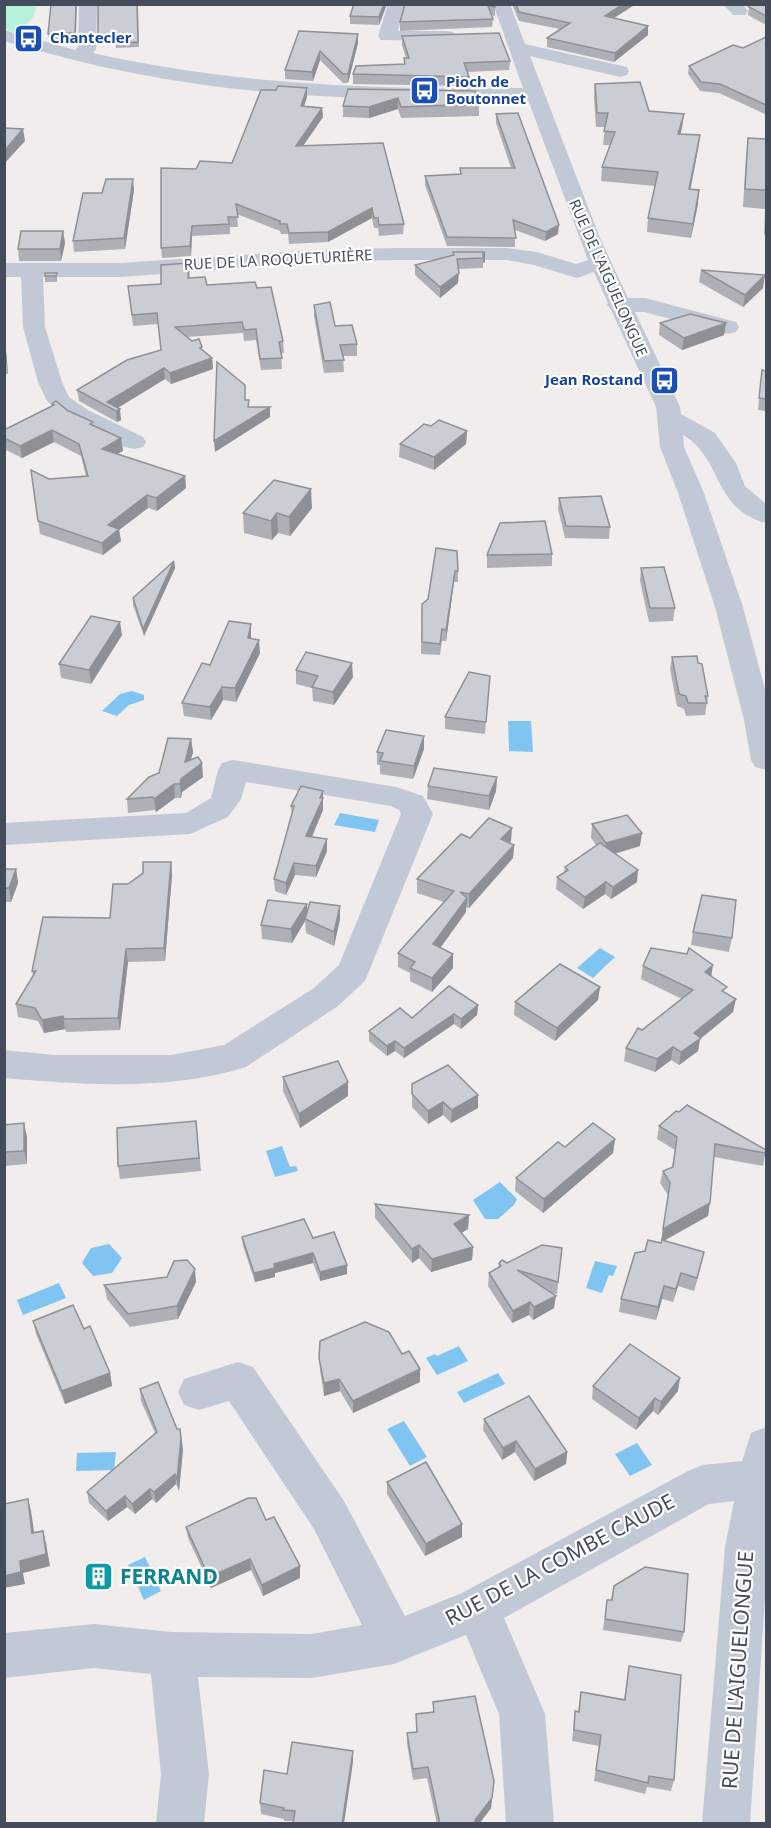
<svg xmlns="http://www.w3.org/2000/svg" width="771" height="1828" viewBox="0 0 771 1828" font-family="'Noto Sans',sans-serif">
<rect width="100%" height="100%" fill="#f0edec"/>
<path fill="#b6f2d9" d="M 5,4 L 36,5 C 36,19 26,25 14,32 L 5,29 Z"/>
<g fill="#80c5f2">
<polygon points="132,691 144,695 144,700 129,705 117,716 102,711 120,694"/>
<polygon points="508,721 531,721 533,752 509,751"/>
<polygon points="340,813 379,820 375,832 334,825"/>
<polygon points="600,948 615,957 593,978 577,968"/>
<polygon points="282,1146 290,1167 296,1166 298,1171 275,1177 266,1151"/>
<polygon points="500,1182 517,1199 514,1205 498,1219 485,1219 473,1200"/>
<polygon points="109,1244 122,1258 112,1273 93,1276 82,1263 91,1248"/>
<polygon points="595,1261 617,1266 613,1276 609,1275 602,1293 586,1288"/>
<polygon points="59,1283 66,1298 23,1315 17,1300"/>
<polygon points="459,1346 468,1361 437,1375 426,1358 435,1354 437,1356"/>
<polygon points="498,1373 505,1384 464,1403 457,1392"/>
<polygon points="404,1421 427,1457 410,1466 387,1429"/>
<polygon points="637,1443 652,1465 630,1476 615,1454"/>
<polygon points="116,1452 114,1470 76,1471 77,1453"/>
<polygon points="145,1557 161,1591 144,1600 128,1565"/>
</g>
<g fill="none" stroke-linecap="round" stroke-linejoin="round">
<g fill="#c2c9d6" fill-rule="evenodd">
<path d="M 79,4 L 97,4 L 96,49 L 93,53 C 235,85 379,90 523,88 L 493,4 L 510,4 L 525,44 L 627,67 L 629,71 L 627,75 L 620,77 L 530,56 L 600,238 L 628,298 L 645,298 L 736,322 L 739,327 L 736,332 L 728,334 L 644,312 L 635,312 L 680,407 L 681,414 L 715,433 L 736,463 L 745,486 L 766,504 L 766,523 C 712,509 723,458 683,435 L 684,447 L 704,493 L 743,607 L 766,693 L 766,770 L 755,767 L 751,760 L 744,720 L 715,607 L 678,493 L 660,447 L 656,407 L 611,310 L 607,305 L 608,303 L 594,272 L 577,278 L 534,265 L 507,260 L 397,260 L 314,262 L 121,277 L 43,277 L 45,327 L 62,382 L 69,397 L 88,410 L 143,437 L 146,442 L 143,447 L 134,449 L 125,447 L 70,420 L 47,401 L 38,382 L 23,327 L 21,277 L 4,277 L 4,263 L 121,263 L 314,250 L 397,248 L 507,248 L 537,252 L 576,264 L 588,260 L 528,100 C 396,101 262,99 133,73 C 89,65 47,53 4,41 L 4,30 L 75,50 L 78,47 Z"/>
<polygon points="388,4 405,4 398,31 447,31 453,32 456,36 453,40 447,41 381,40 378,36"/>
<polygon points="723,4 742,4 748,11 745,15 733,15"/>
<path d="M 233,760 L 396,787 L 423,796 L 433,814 L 365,981 L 338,1006 L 246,1067 C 169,1091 84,1085 4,1078 L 4,1050 L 55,1055 L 171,1055 L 224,1045 L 314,988 L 339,965 L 401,814 L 399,810 L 391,806 L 246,782 L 241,799 L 228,817 L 190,834 L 4,845 L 4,823 L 186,813 L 211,798 L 218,770 L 222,763 Z"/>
<polygon points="238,1362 253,1367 344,1501 405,1616 462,1593 688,1471 703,1465 742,1461 751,1433 766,1427 766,1584 750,1824 702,1824 725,1547 734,1501 709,1504 504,1618 545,1714 554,1824 506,1824 499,1714 466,1635 394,1664 312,1678 198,1677 209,1774 204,1824 156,1824 161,1774 151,1674 94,1668 4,1678 4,1633 94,1624 172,1632 312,1634 362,1625 314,1529 229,1401 199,1410 184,1405 178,1392 184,1379"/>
</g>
</g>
<g fill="#afb0b7">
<polygon points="77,4 76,39 49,40 48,34"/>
<polygon points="138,4 139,47 116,48 116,40 98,40 98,35"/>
<polygon points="387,4 379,25 350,24 350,16"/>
<polygon points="494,4 495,7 495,16 491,15 493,19 492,27 400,31 400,22"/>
<polygon points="512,4 636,4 614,18 648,35 614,62 547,47 547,38 560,29 519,21"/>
<polygon points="745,4 766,4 766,25 748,15 749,8"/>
<polygon points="299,31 358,43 348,83 343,83 320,60 313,81 285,79 285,70"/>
<polygon points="402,36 510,61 509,70 467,72 469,77 469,86 353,84 353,74 404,64 404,58 406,58 402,45"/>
<polygon points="743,48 766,103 765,114 719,93 700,91 688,74 689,66"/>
<polygon points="595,84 649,111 684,114 680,134 700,135 698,149 690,189 698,204 691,238 647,232 648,218 655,186 601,181 602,167 610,145 603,145 605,127 596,127 594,97"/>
<polygon points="348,89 479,104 479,116 401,118 398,109 369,118 343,117 343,106"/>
<polygon points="307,97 304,106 322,108 323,117 303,146 404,224 403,234 379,236 378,228 374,228 372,218 328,242 289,244 288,234 281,234 280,231 237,214 238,227 230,227 230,234 192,236 191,256 162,258 161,248 196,169 232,163"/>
<polygon points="496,114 558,234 545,241 515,230 515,247 447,246 425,185 425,176 460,175 460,168 511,168 496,123"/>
<polygon points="748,138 766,139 766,235 764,234 765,209 743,207 746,156"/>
<polygon points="134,190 125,249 74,252 73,241 102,193"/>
<polygon points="63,231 65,243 61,261 19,261 18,249"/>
<polygon points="453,252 485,252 485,262 483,263 483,268 458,269 458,283 440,298 415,275 415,265 453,255"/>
<polygon points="189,263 190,278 207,285 257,288 283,341 284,353 281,353 282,369 261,370 256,340 244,341 243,333 187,337 202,347 202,349 212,358 213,369 171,384 165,379 118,408 121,420 117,422 79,401 77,390 161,350 158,324 133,326 128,286 161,284"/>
<polygon points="701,270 763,288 743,307 699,282"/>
<rect x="45" y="273" width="12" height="9"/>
<polygon points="314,305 335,326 357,344 357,356 343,356 344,372 324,373 314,316"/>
<polygon points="660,323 726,323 724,335 682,350 659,335"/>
<polygon points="4,327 8,374 4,374"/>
<polygon points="762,370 766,371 766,411 758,410"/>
<polygon points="52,404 67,410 93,425 121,438 123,451 117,454 185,476 186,488 157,511 148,508 119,530 121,541 103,555 40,534 31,470 49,479 86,476 81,456 54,442 22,458 4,449 4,430 52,406"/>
<polygon points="431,426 467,431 466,444 434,470 399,457 400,444"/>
<polygon points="559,498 610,527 609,539 565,538 558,509"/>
<polygon points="312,508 290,536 278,533 272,540 244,533 243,513"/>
<polygon points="436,548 458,571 458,582 454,582 446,641 442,641 440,655 421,654 422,604 428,599"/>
<polygon points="552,554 552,566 487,568 487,555"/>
<polygon points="174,561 175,568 144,636 133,605 133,598"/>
<polygon points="641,568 675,608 673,621 649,622 640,581"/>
<polygon points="122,635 91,684 61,678 59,664"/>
<polygon points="251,637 251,638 260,653 236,702 223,700 211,720 184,716 182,703 210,665"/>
<polygon points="672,657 698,663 708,696 705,715 686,716 684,709 677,706 670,669"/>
<polygon points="296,670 353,677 334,705 313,701 312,688 296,684"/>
<polygon points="489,688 485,734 445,729 445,717"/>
<polygon points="424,736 424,749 413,779 380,774 380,765 377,765 377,752"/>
<polygon points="191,739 193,752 191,760 203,777 182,792 181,798 175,798 156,812 155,810 128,813 127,799 159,773"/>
<polygon points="497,777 496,791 489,810 427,799 428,786"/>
<polygon points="323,791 323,810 312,837 327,851 316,877 295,875 286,895 275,891 274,879 292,816 291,806"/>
<polygon points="592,824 640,846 615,854 637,882 611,899 605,894 583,909 556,889 557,877 564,873 565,867 597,846 591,838"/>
<polygon points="470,838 511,841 510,843 514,845 513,858 469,908 466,907 466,912 440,948 453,968 432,992 410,981 410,973 398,967 398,953 444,902 417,893 417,879"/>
<polygon points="171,862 172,875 165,961 128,962 120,1030 66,1032 65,1029 44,1033 38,1021 18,1017 16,1004 33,976 32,971 110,918 128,884"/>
<polygon points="4,869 16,869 18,883 11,902 4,902"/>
<polygon points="307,912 340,919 334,946 306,933 305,921 292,943 262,939 261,925"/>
<polygon points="693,932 732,938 729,952 691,945"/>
<polygon points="643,966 711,976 726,994 733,1012 700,1039 698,1051 679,1065 671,1060 655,1072 624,1061 626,1048 642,1030 682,999 641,979"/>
<polygon points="600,987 598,1000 555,1041 514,1015 515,1002"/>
<polygon points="478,1005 477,1015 461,1029 454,1024 404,1058 395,1051 387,1056 369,1041 369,1031 412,1018"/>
<polygon points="283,1077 348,1082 348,1096 300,1128 283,1091"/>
<polygon points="412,1084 478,1095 478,1108 451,1123 443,1115 428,1124 412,1107"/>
<polygon points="196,1121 201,1171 120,1179 118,1166"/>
<polygon points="4,1125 27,1137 27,1164 4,1166"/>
<polygon points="659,1126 766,1150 763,1166 714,1157 708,1216 664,1241 704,1252 694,1291 678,1286 673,1302 662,1299 656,1320 619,1312 621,1299 645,1251 661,1243 668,1195 660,1183 663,1171 672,1167 675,1150 657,1139"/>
<polygon points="615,1139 613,1153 543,1213 515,1191 516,1178 565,1147"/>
<polygon points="375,1204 469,1215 468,1229 461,1233 473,1247 472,1260 431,1272 419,1258 412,1263 375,1218"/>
<polygon points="242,1237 313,1238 347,1274 320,1281 313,1263 275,1273 275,1277 255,1282 243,1246"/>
<polygon points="562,1248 557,1294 551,1293 554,1308 533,1320 529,1315 512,1323 488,1286 489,1273 498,1268 499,1263 507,1263"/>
<polygon points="196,1282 178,1319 130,1327 107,1299 104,1285"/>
<polygon points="33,1321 84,1329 110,1373 112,1386 65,1404 36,1334"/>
<polygon points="402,1354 420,1369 420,1382 353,1413 340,1391 324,1396 320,1370 319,1358"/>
<polygon points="593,1386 678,1391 658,1415 653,1411 636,1430 592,1399"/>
<polygon points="140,1389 183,1449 179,1491 176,1484 156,1503 152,1499 135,1514 127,1507 108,1521 89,1503 87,1492 155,1433 141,1401"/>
<polygon points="484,1419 567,1452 566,1464 534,1481 515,1452 502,1460 483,1430"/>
<polygon points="387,1482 462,1537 425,1556 387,1494"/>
<polygon points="266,1520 300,1578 263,1596 251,1570 211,1588 188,1538 186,1527"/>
<polygon points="614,1586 684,1632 681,1642 603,1630 607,1600 611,1600"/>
<polygon points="629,1666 674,1780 671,1791 647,1787 645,1794 594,1781 599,1746 572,1741 575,1711 578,1712 581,1692 624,1699"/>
<polygon points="433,1702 494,1781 491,1808 479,1824 437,1824 427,1778 413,1780 407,1744 407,1733 416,1732 416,1714 433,1712"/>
<polygon points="353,1762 294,1821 284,1821 284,1819 261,1814 260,1803 287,1774"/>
</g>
<g fill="#8e9095">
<polygon points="384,4 387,4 379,25 379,17"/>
<polygon points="623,4 636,4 604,24 605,16"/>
<polygon points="648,26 648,35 614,62 615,53"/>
<polygon points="358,34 358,43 348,83 348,74"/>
<polygon points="320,51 320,60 313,81 312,72"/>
<polygon points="307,88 307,97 301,115 301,106"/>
<polygon points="398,98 398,109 369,118 369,107"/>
<polygon points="322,108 323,117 296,156 296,146"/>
<polygon points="684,114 682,128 677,148 678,134"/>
<polygon points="23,129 25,141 4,164 4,151"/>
<polygon points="700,135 698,149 688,203 689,189"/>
<polygon points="133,179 134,190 125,249 124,238"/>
<polygon points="699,190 698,204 691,238 693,224"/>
<polygon points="372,208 372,218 328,242 328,232"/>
<polygon points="559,225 558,234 545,241 546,232"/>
<polygon points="192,226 192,236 191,256 190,246"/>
<polygon points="63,231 65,243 61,261 60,249"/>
<polygon points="485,252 485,262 483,263 483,253"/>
<polygon points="459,273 458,283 440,298 440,287"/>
<polygon points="765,275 763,288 743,307 745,295"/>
<polygon points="726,323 724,335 682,350 684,338"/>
<polygon points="4,327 8,374 6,362"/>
<polygon points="212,358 213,369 171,384 170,373"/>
<polygon points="164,368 165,379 114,410 107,402"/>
<polygon points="270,407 270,417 215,452 214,441"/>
<polygon points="120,409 121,420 117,422 116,411"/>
<polygon points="52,430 54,442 22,458 20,446"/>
<polygon points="467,431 466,444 434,470 434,457"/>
<polygon points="121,438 123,451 103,461 102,449"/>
<polygon points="185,476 186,488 157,511 156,498"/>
<polygon points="311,489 312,508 290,536 289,517"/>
<polygon points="147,495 148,508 119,530 121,541 103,555 102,543 108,525"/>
<polygon points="277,513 278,533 272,540 271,521"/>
<polygon points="174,561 175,568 144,636 143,629"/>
<polygon points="455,571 454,582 446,641 446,630"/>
<polygon points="120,622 122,635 91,684 89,670"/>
<polygon points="251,624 251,637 249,651 248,638"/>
<polygon points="259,640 260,653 236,702 235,688"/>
<polygon points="352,663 353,677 334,705 333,692"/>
<polygon points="222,687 223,700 211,720 210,707"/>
<polygon points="424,736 424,749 413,779 414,766"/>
<polygon points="191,739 193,752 186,775 202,763 203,777 182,792 181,798 180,784"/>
<polygon points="497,777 496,791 489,810 489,796"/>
<polygon points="174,784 175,798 156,812 154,799"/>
<polygon points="323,791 323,810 307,848 306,836"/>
<polygon points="512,828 511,841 500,853 501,839"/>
<polygon points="642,833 640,846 605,856 606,843"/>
<polygon points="327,839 327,851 316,877 316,866"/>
<polygon points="514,845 513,858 469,908 469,894"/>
<polygon points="171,862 172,875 165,961 164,948"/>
<polygon points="294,863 295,875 286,895 286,883"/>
<polygon points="16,869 18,883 11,902 9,888"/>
<polygon points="638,870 637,882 611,899 613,887"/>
<polygon points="606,882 605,894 583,909 585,897"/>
<polygon points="467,898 466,912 433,958 433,944"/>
<polygon points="307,904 307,918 305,919 305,921 292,943 291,929"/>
<polygon points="340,906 340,919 334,946 334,932"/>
<polygon points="126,949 128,962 120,1030 118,1018"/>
<polygon points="453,954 453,968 432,992 432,978"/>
<polygon points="713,965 711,978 705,972"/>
<polygon points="600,987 598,1000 555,1041 557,1028"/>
<polygon points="736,999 733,1012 700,1039 698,1051 679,1065 681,1052 694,1033"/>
<polygon points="478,1005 477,1015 461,1029 461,1019"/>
<polygon points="454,1014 454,1024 404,1058 404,1048"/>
<polygon points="63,1016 65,1029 44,1033 42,1020"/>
<polygon points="395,1041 395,1051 387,1056 387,1046"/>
<polygon points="673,1047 671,1060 655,1072 657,1059"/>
<polygon points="348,1082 348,1096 300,1128 299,1114"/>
<polygon points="478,1095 478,1108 451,1123 452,1110"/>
<polygon points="443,1102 443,1115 428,1124 428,1111"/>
<polygon points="24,1123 27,1137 27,1164 24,1151"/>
<polygon points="615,1139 613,1153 543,1213 544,1199"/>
<polygon points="710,1203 708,1216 661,1242 663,1229"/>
<polygon points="469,1215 468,1229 453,1238 454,1224"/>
<polygon points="419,1245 419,1258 412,1263 412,1249"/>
<polygon points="473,1247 472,1260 431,1272 432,1259"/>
<polygon points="704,1252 701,1265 694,1291 697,1278"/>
<polygon points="313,1253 313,1263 275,1273 275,1277 255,1282 254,1273 274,1264"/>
<polygon points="347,1265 347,1274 320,1281 320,1272"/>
<polygon points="195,1269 196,1282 178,1319 177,1306"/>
<polygon points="681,1273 678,1286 673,1302 676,1289"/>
<polygon points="664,1286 662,1299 656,1320 658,1307"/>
<polygon points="556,1296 554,1308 533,1320 534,1307"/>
<polygon points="530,1302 529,1315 512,1323 513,1311"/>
<polygon points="420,1369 420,1382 353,1413 353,1401"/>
<polygon points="110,1373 112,1386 65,1404 62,1391"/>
<polygon points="680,1378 678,1391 658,1415 661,1402"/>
<polygon points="339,1379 340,1391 324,1396 324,1383"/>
<polygon points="655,1398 653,1411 636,1430 639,1418"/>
<polygon points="180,1429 183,1449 179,1491 177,1480"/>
<polygon points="516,1441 515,1452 502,1460 503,1448"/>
<polygon points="567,1452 566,1464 534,1481 535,1469"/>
<polygon points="175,1474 176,1484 156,1503 154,1492"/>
<polygon points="150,1489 152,1499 135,1514 132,1504"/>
<polygon points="125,1496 127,1507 108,1521 106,1511"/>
<polygon points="28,1499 31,1511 36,1545 32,1533"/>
<polygon points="462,1524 462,1537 425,1556 426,1544"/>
<polygon points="43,1531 46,1543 50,1566 23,1573 25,1584 4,1588 4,1576 20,1561"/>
<polygon points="250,1559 251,1570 211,1588 209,1577"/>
<polygon points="300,1566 300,1578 263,1596 262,1585"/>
<polygon points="353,1751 353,1762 344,1824 342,1824"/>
<polygon points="492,1798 491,1808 479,1824 475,1824 475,1820"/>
</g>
<g fill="#cbcdd5" stroke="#8e9095" stroke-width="1.5">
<polygon points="51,4 76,4 75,33 48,34"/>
<polygon points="98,4 137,4 138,42 116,43 117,34 98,35"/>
<polygon points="354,4 384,4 379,17 350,16"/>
<polygon points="405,4 494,4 495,7 488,6 493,19 400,22"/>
<polygon points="516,4 623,4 605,16 648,26 615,53 547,38 570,23 519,12"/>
<polygon points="750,4 766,4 766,16 749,7"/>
<polygon points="299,31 358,34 348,74 343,74 320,51 312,72 285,70"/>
<polygon points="499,33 510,61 464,63 469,77 353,74 356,66 405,64 404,58 409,58 402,36"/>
<polygon points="766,37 766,105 720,84 701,82 689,66 733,45 743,48"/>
<polygon points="640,82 649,111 684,114 678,134 700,135 689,189 699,190 693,224 648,218 658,172 602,167 615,132 604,131 608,113 597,113 595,84"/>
<polygon points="278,86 307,88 301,106 322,108 296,146 383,143 404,224 379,225 378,218 374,218 372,208 328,232 289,233 287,224 280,224 280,221 236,204 238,217 228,217 229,224 192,226 190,246 161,248 161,168 196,169 200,161 232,163 261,90 276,90"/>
<polygon points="348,89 475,91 479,104 401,107 398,98 369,107 343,106"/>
<polygon points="518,113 559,225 546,232 513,220 516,238 447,237 425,176 461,174 460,168 515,168 496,114"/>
<polygon points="4,128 23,129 4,151"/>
<polygon points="748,138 766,139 766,190 745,189"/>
<polygon points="106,179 133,179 124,238 73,241 83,193 102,193"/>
<polygon points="21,231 63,231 60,249 18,249"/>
<polygon points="453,252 485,252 483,253 483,258 457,259 459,273 440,287 415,265 454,255"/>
<polygon points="189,263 188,278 205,277 207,285 255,282 257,288 271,287 283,341 279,342 282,358 260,359 256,329 244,330 242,322 175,327 192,341 199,339 202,347 200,348 212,358 170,373 164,368 107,402 120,409 116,411 77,390 127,360 161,350 157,313 132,315 128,286 161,284 161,265"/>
<polygon points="701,270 765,275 745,295"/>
<polygon points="45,273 57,273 56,276 45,276"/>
<polygon points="330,302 335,326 352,325 357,344 340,345 344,360 324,361 314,305"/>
<polygon points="690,314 726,323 684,338 660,323"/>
<polygon points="4,339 6,362 4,362"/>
<polygon points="217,362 245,385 245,400 249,400 248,407 270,407 214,441"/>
<polygon points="762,370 766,371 766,399 759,398"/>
<polygon points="56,401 67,410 93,422 90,424 121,438 102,449 185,476 156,498 147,495 108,525 119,529 102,543 38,521 31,470 49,479 88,476 79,444 52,430 20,446 4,438 4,430 54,405 52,404"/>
<polygon points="439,420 467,431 434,457 400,444 424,424 431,426"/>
<polygon points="274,480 311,489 289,517 277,513 271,521 243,513"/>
<polygon points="601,496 610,527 566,526 559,498"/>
<polygon points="545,521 552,554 487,555 500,523"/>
<polygon points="436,548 457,551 458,571 455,571 446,630 442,629 440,644 422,642 422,604 428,599"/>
<polygon points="174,561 143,629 133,598"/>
<polygon points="664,567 675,608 650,608 641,568"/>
<polygon points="91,616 120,622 89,670 59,664"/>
<polygon points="229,621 251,624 248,638 259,640 235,688 222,687 210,707 182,703 202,663 210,665"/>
<polygon points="306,652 352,663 333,692 312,687 318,676 296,670"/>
<polygon points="697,656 698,663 702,664 708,696 705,696 707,703 688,703 686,696 679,694 672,657"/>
<polygon points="469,672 490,676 486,722 445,717"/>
<polygon points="386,730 424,736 414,766 380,761 383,753 377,752"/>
<polygon points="168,738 191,739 185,762 198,757 202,763 181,779 180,784 174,784 154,799 153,797 127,799 149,777 159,773"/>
<polygon points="434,768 497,777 489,796 428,786"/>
<polygon points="301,786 323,791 320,798 323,798 306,836 327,839 316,866 294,863 286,883 274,879 294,806 291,806"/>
<polygon points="627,815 642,833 606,843 592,824"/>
<polygon points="489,818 512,828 501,839 514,845 469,894 460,892 467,898 433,944 453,954 432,978 410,968 415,962 398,953 454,891 417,879 461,834 470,838"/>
<polygon points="600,843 638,870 613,887 606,882 585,897 557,877 568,870 565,867"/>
<polygon points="143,862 171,862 164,948 126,949 118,1018 64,1019 63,1016 42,1020 35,1008 16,1004 36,971 32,971 43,917 110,918 113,884 128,884 143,873"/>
<polygon points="4,869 16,869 9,888 4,888"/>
<polygon points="702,895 736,900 732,938 693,932"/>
<polygon points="268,900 307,904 291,929 261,925"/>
<polygon points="310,902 340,906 334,932 305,919"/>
<polygon points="651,948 687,954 689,948 713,965 705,972 727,987 722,991 736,999 694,1033 701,1038 681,1052 673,1047 657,1059 626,1048 638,1028 642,1030 693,990 643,966"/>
<polygon points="560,964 600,987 557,1028 515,1002"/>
<polygon points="449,986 478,1005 461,1019 454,1014 404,1048 395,1041 387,1046 369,1031 400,1008 412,1018"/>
<polygon points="338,1061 348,1082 299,1114 283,1077"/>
<polygon points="448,1065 478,1095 452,1110 443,1102 428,1111 412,1094 412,1084"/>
<polygon points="687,1105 766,1150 765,1153 715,1144 710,1203 663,1229 670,1183 663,1171 673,1167 677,1137 659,1126 676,1111 679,1112"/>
<polygon points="196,1121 199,1158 118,1166 117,1128"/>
<polygon points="24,1123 24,1151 4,1152 4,1125"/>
<polygon points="593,1123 615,1139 544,1199 516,1178 558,1142 565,1147"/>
<polygon points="375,1204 469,1215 454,1224 473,1247 432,1259 419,1245 412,1249"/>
<polygon points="304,1219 313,1238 334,1232 347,1265 320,1272 313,1253 274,1264 275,1268 254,1273 242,1237"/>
<polygon points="648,1240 661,1243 662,1240 704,1252 697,1278 681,1273 676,1289 664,1286 658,1307 621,1299 635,1253 645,1251"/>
<polygon points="542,1245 562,1248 558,1282 517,1270 556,1296 534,1307 530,1302 513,1311 489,1273 501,1266 499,1263 502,1260 507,1263"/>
<polygon points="187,1260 195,1269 177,1306 128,1314 104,1285 167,1277 174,1261"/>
<polygon points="73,1305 84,1329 90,1326 110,1373 62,1391 33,1321"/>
<polygon points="365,1322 389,1332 402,1354 409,1351 420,1369 353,1401 339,1379 324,1383 319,1358 320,1341"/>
<polygon points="630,1344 680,1378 661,1402 655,1398 639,1418 593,1386"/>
<polygon points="158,1382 177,1429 180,1429 181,1438 177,1480 175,1474 154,1492 150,1489 132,1504 125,1496 106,1511 87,1492 157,1432 140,1389"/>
<polygon points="529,1396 567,1452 535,1469 516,1441 503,1448 484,1419"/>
<polygon points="426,1462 462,1524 426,1544 387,1482"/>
<polygon points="248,1498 256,1498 266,1520 274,1517 300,1566 262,1585 250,1559 209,1577 186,1527"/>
<polygon points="28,1499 32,1533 43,1531 46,1554 20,1561 21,1572 4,1576 4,1504"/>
<polygon points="645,1567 688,1574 684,1632 605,1619 607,1600 612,1600 614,1586"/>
<polygon points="629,1666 681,1675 674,1780 649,1776 648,1783 596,1770 601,1735 574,1730 575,1711 579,1712 581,1692 625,1700"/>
<polygon points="475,1696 494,1781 492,1798 475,1820 475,1824 440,1824 428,1767 413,1769 407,1733 417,1732 416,1714 434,1712 433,1702"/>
<polygon points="292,1742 353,1751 342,1824 293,1824 295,1811 283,1810 284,1808 260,1803 264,1770 287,1774"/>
</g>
<defs>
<symbol id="bus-square" viewBox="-11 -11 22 22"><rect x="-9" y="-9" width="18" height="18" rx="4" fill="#1a4fb4" stroke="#fff"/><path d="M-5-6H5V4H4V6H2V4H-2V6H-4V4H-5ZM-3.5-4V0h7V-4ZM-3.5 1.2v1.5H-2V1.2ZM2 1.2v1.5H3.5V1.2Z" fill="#fff"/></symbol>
<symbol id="building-square" viewBox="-11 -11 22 22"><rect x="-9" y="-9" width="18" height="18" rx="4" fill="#0f9aa8" stroke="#fff"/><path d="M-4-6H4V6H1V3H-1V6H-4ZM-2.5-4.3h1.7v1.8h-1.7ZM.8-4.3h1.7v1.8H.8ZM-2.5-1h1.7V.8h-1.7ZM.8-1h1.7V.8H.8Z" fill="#fff"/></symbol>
</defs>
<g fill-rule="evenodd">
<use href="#bus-square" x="12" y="22" width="33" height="33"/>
<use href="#bus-square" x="408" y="74" width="33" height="33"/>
<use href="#bus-square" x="648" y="364" width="33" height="33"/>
<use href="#building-square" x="82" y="1560" width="33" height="33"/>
</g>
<g text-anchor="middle" stroke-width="4.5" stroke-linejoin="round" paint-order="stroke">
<g font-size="15" font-weight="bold" fill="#164399" stroke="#fff" text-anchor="start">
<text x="50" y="43">Chantecler</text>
<text x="446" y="87">Pioch de<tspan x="446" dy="17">Boutonnet</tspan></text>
<text x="643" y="385" text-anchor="end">Jean Rostand</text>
</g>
<g font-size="15" fill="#444c5c" stroke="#fff">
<text transform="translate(278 260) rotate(-3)" y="5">RUE DE LA ROQUETURIÈRE</text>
<text transform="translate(608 278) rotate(66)" y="5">RUE DE L'AIGUELONGUE</text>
</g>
<g font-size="21" fill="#444c5c" stroke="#fff">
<text transform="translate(560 1560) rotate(-28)" y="7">RUE DE LA COMBE CAUDE</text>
<text transform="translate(738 1670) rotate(-86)" y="7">RUE DE L'AIGUELONGUE</text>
</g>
<g font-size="21" font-weight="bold" fill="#0d838f" stroke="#fff" text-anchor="start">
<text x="120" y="1584">FERRAND</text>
</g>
</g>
<rect width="771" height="1828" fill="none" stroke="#444c5c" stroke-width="12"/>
</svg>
